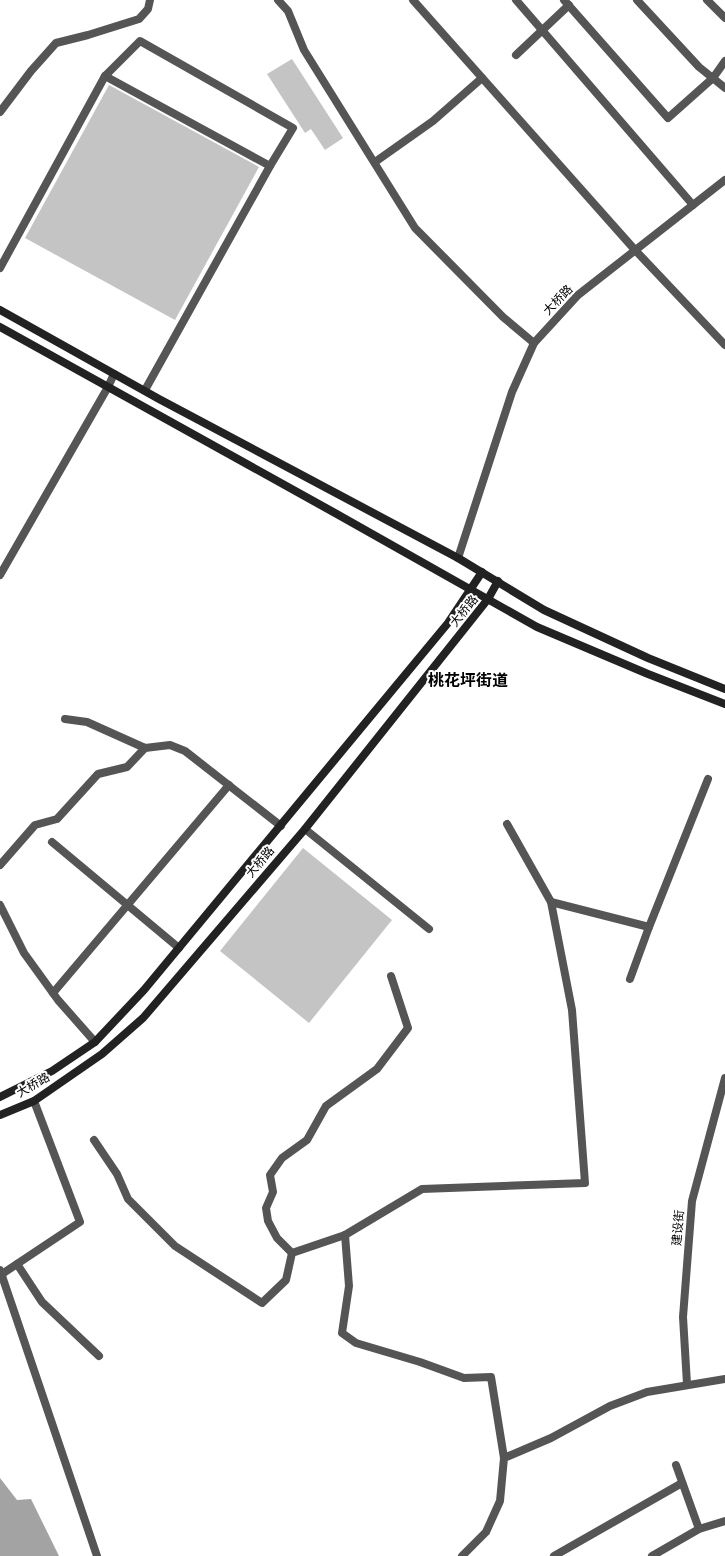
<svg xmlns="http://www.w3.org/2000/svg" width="725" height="1556" viewBox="0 0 725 1556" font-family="Lato,'Noto Sans SC',sans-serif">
<rect width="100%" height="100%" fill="#fff"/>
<polygon fill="#a3a3a3" points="0,1478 17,1500 31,1499 59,1556 0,1556"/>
<g fill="#c4c4c4">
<polygon points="292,59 343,138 325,150 311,129 305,133 267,74"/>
<polygon points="109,85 259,167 175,320 25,238"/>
<polygon points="303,848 392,920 309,1023 220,951"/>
</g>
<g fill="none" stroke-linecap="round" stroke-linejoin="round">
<g stroke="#555" stroke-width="8">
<polyline points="278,0 288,11 304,50 415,228 503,317 534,343"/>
<polyline points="413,0 635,250 725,345"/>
<polyline points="516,0 693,205"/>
<polyline points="564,0 668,118 713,78 725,61"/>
<polyline points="637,0 699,67 725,88"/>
<polyline points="707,0 725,18"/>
<polyline points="516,55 569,5"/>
<polyline points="105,76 140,41 293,128 270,166"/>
<polyline points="0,112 31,71 56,43 88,35 139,19 148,9 150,0"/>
<polyline points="375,162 433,121 482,78"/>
<polyline points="0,268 105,76 270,166 145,390"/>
<polyline points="0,575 108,387 114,374"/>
<polyline points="65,719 87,722 145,748 170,745 185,751 281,826"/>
<polyline points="507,824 551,902 649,927"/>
<polyline points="305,829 429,929"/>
<polyline points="52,842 179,948"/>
<polyline points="0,865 35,825 57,819 98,774 127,767 145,748"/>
<polyline points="0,905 24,953 58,1000 95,1042"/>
<polyline points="630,979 649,927 708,779"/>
<polyline points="53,993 229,785"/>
<polyline points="94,1140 117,1174 128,1199 175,1246 262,1303 286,1280 292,1253 345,1235 422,1189 585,1183 572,1010 551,902"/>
<polyline points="345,1235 349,1286 342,1333 356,1343 420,1362 464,1378 491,1377 504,1458"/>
<polyline points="292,1253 277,1238 268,1221 266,1208 273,1192 270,1175 282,1158 307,1140 326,1106 377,1069 408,1028 391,976"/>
<polyline points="17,1264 42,1302 99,1356"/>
<polyline points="2,1274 80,1222 34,1101"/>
<polyline points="687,1384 683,1317 692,1201 725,1078"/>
<polyline points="676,1465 699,1529"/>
<polyline points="462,1556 486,1532 500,1501 504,1458 551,1438 610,1406 647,1392 725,1379"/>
<polyline points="554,1556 682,1483"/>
<polyline points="652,1556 699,1529 725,1521"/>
</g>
<g stroke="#555" stroke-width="8">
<polyline points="458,558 512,392 534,343 578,295 725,180"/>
<polyline points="0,1270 97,1556"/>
</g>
<g stroke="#222" stroke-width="8">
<polyline points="0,310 159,399 458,558 544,610 648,658 725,689"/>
<polyline points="0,327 335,513 537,627 648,674 725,704"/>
<polyline points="0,1097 52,1071 95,1042 144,990 448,623 482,572"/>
<polyline points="0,1115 34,1101 102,1054 143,1018 305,829 488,599 498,581"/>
</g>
</g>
<g text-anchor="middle" stroke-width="4" stroke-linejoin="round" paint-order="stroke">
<g font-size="12" fill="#000" stroke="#fff">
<text transform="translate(558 300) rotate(-46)" y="4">大桥路</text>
<text transform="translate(464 611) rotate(-51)" y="4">大桥路</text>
<text transform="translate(260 862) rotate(-50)" y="4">大桥路</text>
<text transform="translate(33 1085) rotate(-30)" y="4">大桥路</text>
<text transform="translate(678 1228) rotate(-85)" y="4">建设街</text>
</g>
<g font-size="16" font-weight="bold" fill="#000" stroke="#fff">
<text x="468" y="686">桃花坪街道</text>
</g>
</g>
</svg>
